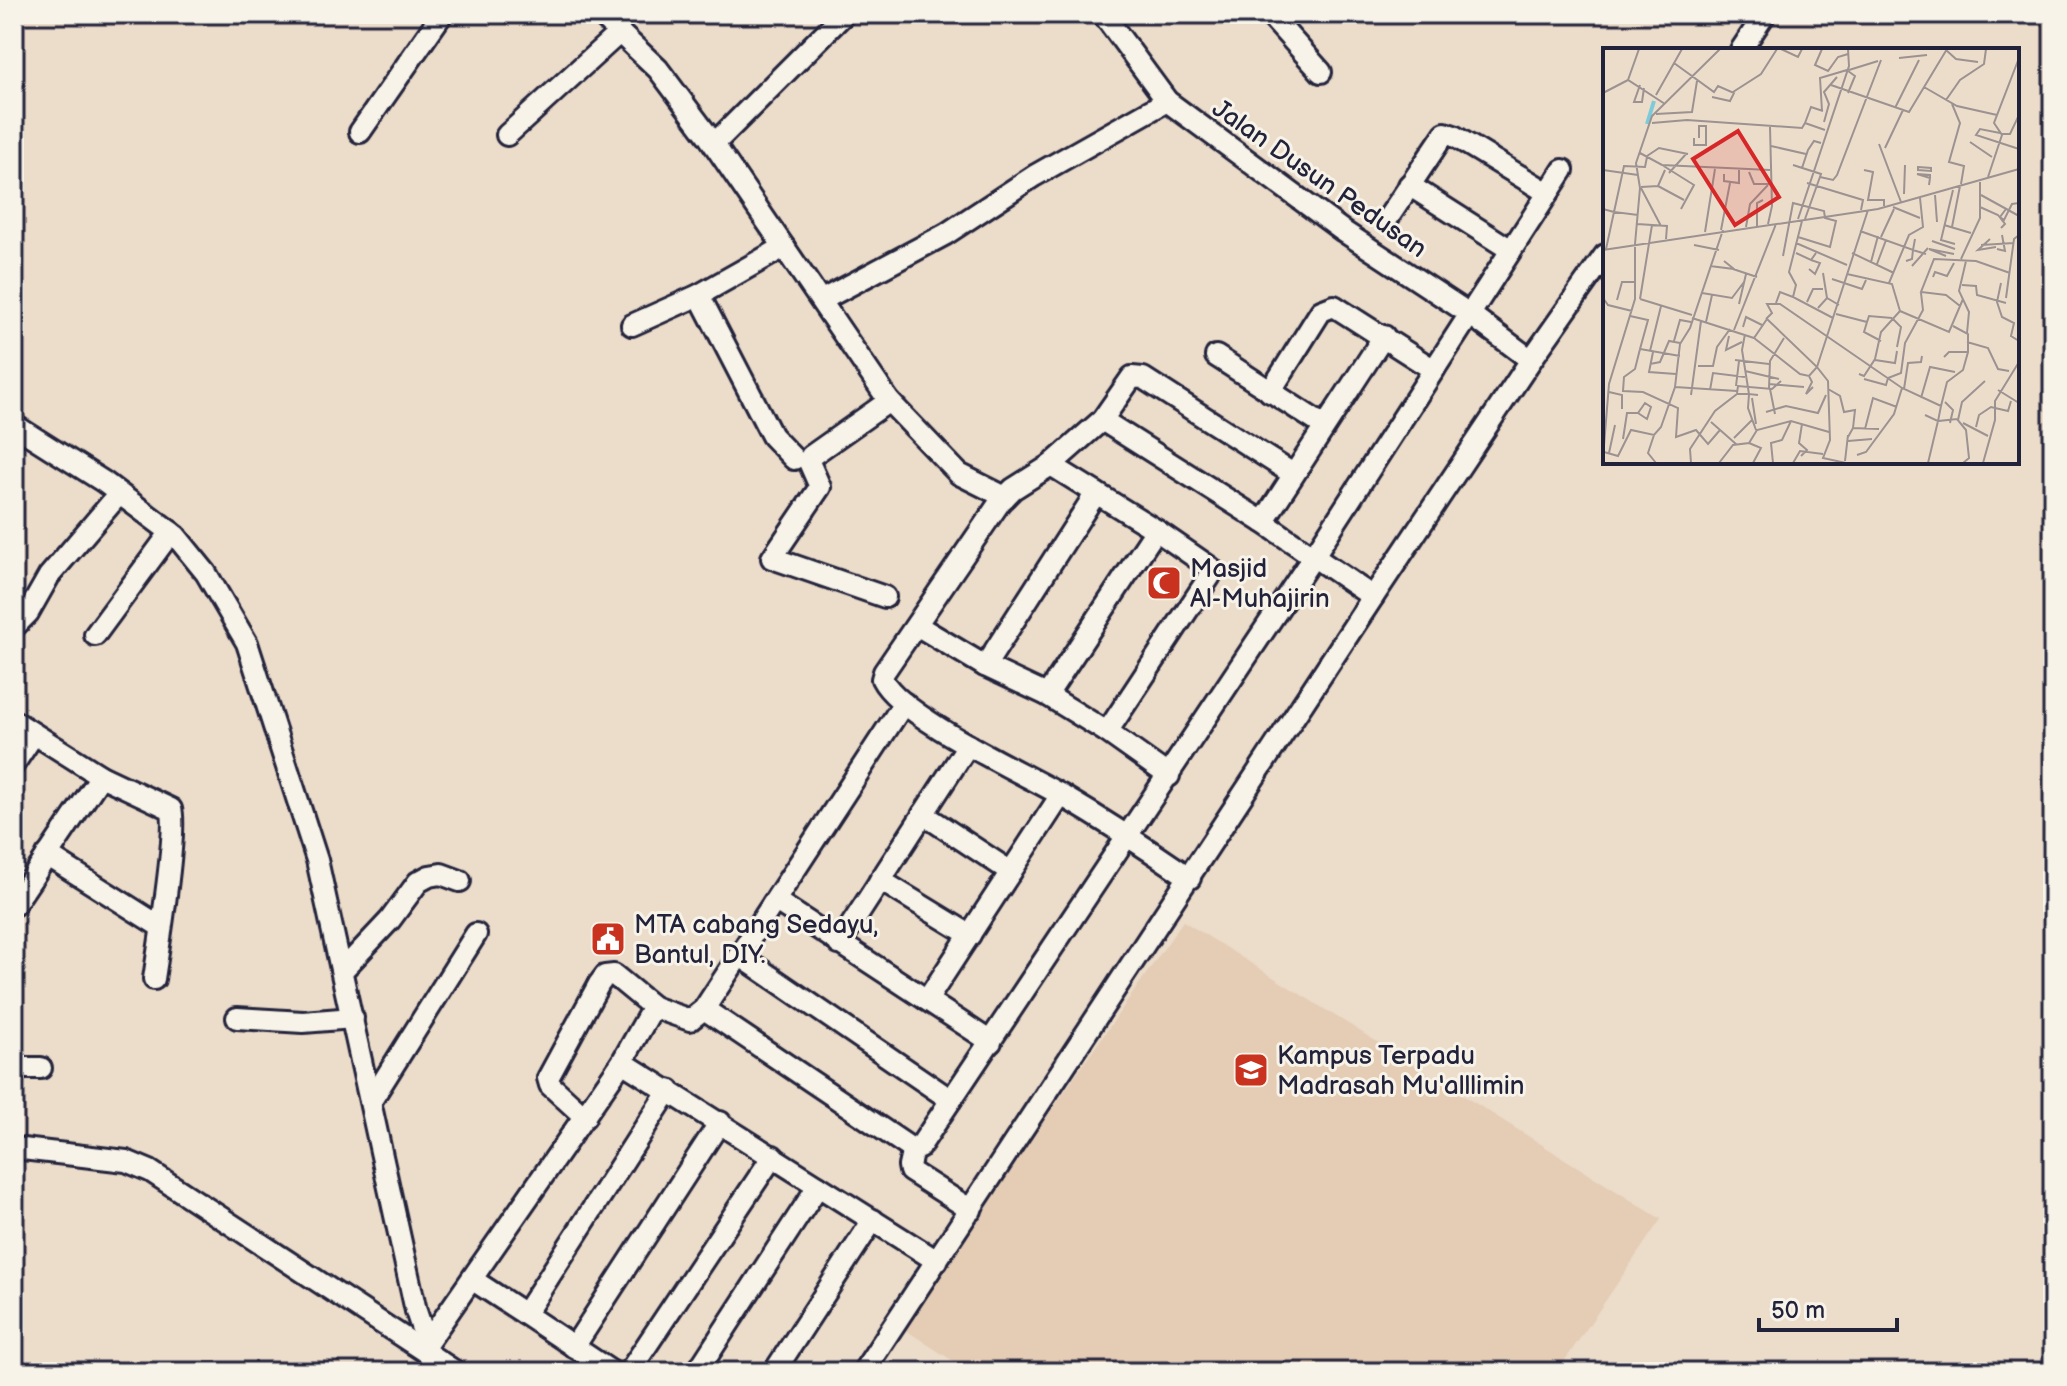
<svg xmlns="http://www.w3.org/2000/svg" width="2067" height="1386" viewBox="0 0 2067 1386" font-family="'Balsamiq Sans',sans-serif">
<rect width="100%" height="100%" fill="#ecdcca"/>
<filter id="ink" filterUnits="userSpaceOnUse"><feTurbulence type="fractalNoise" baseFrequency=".0125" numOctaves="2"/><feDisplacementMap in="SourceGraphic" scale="16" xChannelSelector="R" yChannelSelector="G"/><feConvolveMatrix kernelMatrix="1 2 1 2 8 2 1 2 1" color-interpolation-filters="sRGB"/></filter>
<g filter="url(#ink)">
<polygon fill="#e4ccb5" points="1183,921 1661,1219 1557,1372 970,1372 901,1327"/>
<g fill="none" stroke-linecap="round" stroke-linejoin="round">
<defs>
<g id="street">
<polyline points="600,14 658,69 709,137 889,401 959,474 1005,497"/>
<polyline points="1103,14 1167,101 1343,231 1471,315 1531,360"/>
<polyline points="1269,14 1321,72"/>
<polyline points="1741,50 1765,14"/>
<polyline points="360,132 442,14"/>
<polyline points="507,135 620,32"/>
<polyline points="714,144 844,14"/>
<polyline points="1409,185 1511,250"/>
<polyline points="1388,218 1445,133 1454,136 1548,193"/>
<polyline points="699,295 772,436 794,459"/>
<polyline points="822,300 946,234 1034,176 1167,101"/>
<polyline points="632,325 699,295 784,247"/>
<polyline points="1216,356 1324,426"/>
<polyline points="1270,392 1321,311 1334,306 1434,370"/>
<polyline points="1102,420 1263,522 1373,597"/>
<polyline points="14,425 104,482 176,536 206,573 247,643 317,860 416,1311 421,1326 430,1338"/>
<polyline points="1051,465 1156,530 1211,568 1210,576 1107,732"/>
<polyline points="1263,522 1384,336"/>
<polyline points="885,597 772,558 820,487 809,462 811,456 889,401"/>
<polyline points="918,626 985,666 1047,695 1107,732 1169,776"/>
<polyline points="14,627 28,613 49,576 119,494"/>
<polyline points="95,635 171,532"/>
<polyline points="985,666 1096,493"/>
<polyline points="1047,695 1156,530"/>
<path d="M 14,721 L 101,776 L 171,809 C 178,826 158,952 154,979"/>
<polyline points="14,764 34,734"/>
<polyline points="923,814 1011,872"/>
<polyline points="47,855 161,927"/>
<path d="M 1190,878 C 1148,849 1105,821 1061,795 C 1021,772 901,717 882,679 L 884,672 L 1000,502 L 1013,489 L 1051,465 L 1102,420 L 1132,377 L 1143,378 L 1293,474"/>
<polyline points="880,880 970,935"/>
<polyline points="776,901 991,1042"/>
<polyline points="14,905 101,776"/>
<polyline points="839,944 968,745"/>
<polyline points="739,955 951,1100"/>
<polyline points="342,971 390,920 418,882 429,876 441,874 460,881"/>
<polyline points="927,1000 1061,795"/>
<polyline points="704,1009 909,1147 919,1148 1313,557 1563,170"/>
<polyline points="237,1018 303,1022 353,1018"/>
<polyline points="622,1062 937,1261"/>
<polyline points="14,1068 41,1068"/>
<polyline points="371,1101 476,934"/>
<polyline points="585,1117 550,1085 548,1078 599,984 605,976 614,975 653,1007"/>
<polyline points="14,1148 126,1161 150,1171 456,1372"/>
<polyline points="913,1149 909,1166 910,1171 971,1210"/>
<polyline points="473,1280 525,1314"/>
<polyline points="574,1347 720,1122"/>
<polyline points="423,1349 622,1062 653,1007 690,1020 704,1009 904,703"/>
<polyline points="612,1372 525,1314 669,1090"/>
<polyline points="629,1372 773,1156"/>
<polyline points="697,1372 818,1186"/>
<polyline points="774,1372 873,1220"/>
<polyline points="863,1372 1373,597 1531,360 1605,255"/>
</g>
</defs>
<use href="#street" stroke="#22223b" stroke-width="26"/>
<use href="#street" stroke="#f7f3e8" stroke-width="20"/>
</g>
</g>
<defs>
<symbol id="mosque-square" viewBox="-11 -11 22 22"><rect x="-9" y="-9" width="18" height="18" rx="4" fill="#c8321e" stroke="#f7f3e8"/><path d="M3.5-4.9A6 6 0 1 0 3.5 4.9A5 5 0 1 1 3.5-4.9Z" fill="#fff"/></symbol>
<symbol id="civic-square" viewBox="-11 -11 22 22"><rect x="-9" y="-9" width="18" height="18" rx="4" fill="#c8321e" stroke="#f7f3e8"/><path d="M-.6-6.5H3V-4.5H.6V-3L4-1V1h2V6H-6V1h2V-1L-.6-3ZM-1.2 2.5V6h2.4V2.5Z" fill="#fff"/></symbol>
<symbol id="school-square" viewBox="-11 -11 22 22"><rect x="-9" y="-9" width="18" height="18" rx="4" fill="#c8321e" stroke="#f7f3e8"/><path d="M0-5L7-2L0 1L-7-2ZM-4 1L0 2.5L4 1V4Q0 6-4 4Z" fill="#fff"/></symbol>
</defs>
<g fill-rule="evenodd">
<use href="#mosque-square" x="1144" y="563" width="40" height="40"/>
<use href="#civic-square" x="588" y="919" width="40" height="40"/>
<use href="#school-square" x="1231" y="1050" width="40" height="40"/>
</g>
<g text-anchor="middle" stroke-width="6" stroke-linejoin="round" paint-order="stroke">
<g font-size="26" fill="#22223b" stroke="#f7f3e8">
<text transform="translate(1320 178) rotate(35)" y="9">Jalan Dusun Pedusan</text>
</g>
<g font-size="26" fill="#22223b" stroke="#f7f3e8" text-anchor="start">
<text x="1190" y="577">Masjid<tspan x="1190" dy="30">Al-Muhajirin</tspan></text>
<text x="634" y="933">MTA cabang Sedayu,<tspan x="634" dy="30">Bantul, DIY.</tspan></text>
<text x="1277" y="1064">Kampus Terpadu<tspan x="1277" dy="30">Madrasah Mu'alllimin</tspan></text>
</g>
</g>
<g transform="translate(1603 48)">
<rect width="416" height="416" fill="#ecdcca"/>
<path fill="none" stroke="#7dcbda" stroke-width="4" d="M 44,76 L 51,53"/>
<path fill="none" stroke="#9b9291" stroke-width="2" d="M 178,1 L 195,9 L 199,1M 219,1 L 212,17 L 225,23 L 235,9 L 245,6M 343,2 L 353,11 L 375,14M 296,10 L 324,7M 71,15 L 111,44 L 115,38 L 131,45 L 127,53 L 109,49M 246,22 L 275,13M 245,23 L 252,28 L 245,45M 25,32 L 36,1M 37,37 L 31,54 L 39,54 L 41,40M 228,37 L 306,64 L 344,1M 321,39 L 354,58 L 394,67M 130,44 L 158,26 L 174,1M 0,45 L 25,32 L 62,56M 53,47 L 79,1M 343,52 L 357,32 L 381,16 L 383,1M 349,56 L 357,75 L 346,114 L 361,118 L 358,136M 292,60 L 316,12M 219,63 L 217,30 L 244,22M 53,66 L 89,64 L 94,33M 221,74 L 226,56 L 221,44 L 234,29M 49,75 L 84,72 L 199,80 L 202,75 L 222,82M 202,75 L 208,59 L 220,63M 397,85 L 377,81 L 373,87 L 416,101M 399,86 L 407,86 L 416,67M 91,90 L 91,97 L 103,97 L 103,78 L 96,78 L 96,90M 367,94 L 389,109M 276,96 L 298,154M 168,98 L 203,106M 282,100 L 300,62M 37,105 L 59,117 L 167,122M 44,108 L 56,100 L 85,106M 59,117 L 91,137 L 78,161M 190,117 L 218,126 L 202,171M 315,119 L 328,120 L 328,123 L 315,122 ZM 199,120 L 205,102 L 211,93 L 218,95M 0,122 L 35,127M 261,122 L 270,124 L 265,152 L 281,152 L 281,158M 146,124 L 151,136 L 166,136M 66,125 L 83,106M 121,126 L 121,133 L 136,135 L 136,121M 217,129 L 230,132 L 234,127 L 278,12M 385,129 L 399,87 L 391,75 L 416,10M 204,135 L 260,152 L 258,162M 326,137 L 327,130 L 327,127 L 314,126 L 327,130M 55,138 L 81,152M 38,139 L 55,138 L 62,122M 38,140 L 58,178M 350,142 L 338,192 L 352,196M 301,146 L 302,117M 332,147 L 334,174M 378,147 L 416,168M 290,159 L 317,170M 377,159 L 395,167 L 402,176 L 398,180M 0,161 L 11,164 L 3,201M 403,161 L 397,169 L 401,172 L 409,156 L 416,155M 35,167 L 11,164 L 21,118 L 42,119 L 44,109M 195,171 L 246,18 L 245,1M 199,173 L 186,224 L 193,237 L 190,249 L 230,270M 34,176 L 64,178 L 63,191M 165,176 L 169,158 L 167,79M 341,177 L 368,185M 154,178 L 154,155 L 160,152M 143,179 L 147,156 L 165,137M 349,179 L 357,138M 118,182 L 127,135M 257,183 L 310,202 L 312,191M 102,184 L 112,121M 278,189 L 291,161M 387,191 L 375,202 L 393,199M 329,193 L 352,201M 193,195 L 244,217M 32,196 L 37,140 L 33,115 L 49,68 L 117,1M 91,197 L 116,202M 378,197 L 411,195M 394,201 L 402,203 L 399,187M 0,202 L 275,161 L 416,121M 193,205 L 208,212 L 213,205M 249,205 L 291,225M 180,208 L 190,155 L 221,163 L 222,170 L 233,173 L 227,199 L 195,189M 343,208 L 326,201 L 351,206M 358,211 L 377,170 L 377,134M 303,213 L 309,211 L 310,202 L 323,206M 363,213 L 356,243 L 366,264 L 364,285M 268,214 L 275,188M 274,216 L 283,192M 107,218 L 131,221 L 121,213M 309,218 L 325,200M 130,221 L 154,229M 206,221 L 212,226 L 217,215 L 208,212M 220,225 L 224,250M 244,226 L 289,236 L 297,263M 330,229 L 332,224 L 344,228 L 351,215M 229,231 L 259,241 L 263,232M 286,235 L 306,187 L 320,179 L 317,150M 398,235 L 394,254 L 399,269 L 411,275 L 408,288 L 416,293M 359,237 L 373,238 L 374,247 L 403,255M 99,245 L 129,250 L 141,234M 0,250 L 5,257 L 29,263M 403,250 L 411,191 L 416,187M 37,251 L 49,177M 37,251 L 89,267M 14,252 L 19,234 L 31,234M 204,254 L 210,241 L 220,241M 173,255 L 177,244 L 190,249M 136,256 L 143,226M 357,258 L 343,247 L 318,244 L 331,211 L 373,213 L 407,225M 215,260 L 224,250 L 236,257M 297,263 L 346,284 L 360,251M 233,266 L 264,274 L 266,268 L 289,270M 27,268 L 45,272 L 37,301 L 77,308M 89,270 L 151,290 L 164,271 L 214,319 L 206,328 L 197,326 L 151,290M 289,270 L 298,279 L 294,299M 163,271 L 169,265 L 164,256 L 177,256 L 299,340 L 338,358 L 344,334 L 360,322 L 365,304 L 365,286 L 350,278M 103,274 L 109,247M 264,274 L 261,284 L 278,293M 140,279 L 143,269 L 159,277M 131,282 L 173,176M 126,288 L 123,302 L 139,294M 71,293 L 77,272 L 88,274M 364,294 L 385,300 L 395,321 L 406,323M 37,301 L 32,321 L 21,329 L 20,343 L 40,344 L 75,360 L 73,389 L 93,382 L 105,396 L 117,382M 47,303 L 58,258M 50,304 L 46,324 L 73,326M 341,309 L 346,304 L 365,304M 132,312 L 166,316M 272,312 L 292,315 L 294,303M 47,316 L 57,314 L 66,293 L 77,295M 95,318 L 110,318 L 114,299 L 127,281M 142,323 L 176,331M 256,326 L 261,328 L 272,311 L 278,284 L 297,263M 206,328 L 209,334 L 203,346 L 210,339M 261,331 L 283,337 L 285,330 L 298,325 L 302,295 L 320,262 L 318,245M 166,336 L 201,339M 133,338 L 136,313M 72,339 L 134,343M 166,340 L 167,313 L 181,290M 167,341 L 172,366M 225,341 L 237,348 L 241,364 L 252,362 L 250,380M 301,341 L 305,315 L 318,314 L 319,308M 107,342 L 110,325 L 142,329M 395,342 L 416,355M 6,344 L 19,347 L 19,361M 134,345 L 135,338 L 169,341 L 178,333M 88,347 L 98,273M 149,350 L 153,376M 318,350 L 327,319 L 352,324M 342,354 L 350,362 L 347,375M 338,358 L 335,373 L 354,371 L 363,382 L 366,410 L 360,415M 163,364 L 183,358 L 215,365 L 223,347M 322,367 L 335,373 L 325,415M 355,372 L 359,354 L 382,333M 108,374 L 133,396M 360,375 L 385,388M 373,379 L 376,367 L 388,359 L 405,363 L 408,353M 262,381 L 270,350 L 294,359M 153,382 L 145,360 L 146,346 L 155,347M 51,387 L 45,405 L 53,415M 245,389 L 250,380 L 276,381M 131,390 L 149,372M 20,391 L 24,365 L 35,365 L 42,355 L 48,359 L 44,371 L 35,365M 245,393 L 269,391M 146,395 L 158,400 L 150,415M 1,404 L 15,408 L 28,382 L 51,387 L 58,379 L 72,339 L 77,296 L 87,280 L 120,182M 6,405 L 12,377M 254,407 L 263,404 L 291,366 L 299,340M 198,408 L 204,402 L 196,395 L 199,376M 0,410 L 6,336 L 32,251 L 32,196M 242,413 L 245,387M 88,415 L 87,401 L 112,363 L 134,346 L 146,346 L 139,302 L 142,286M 116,415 L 130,397 L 146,395 L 154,382 L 188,373 L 226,384M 170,415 L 168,395 L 179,392 L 188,373M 190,415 L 197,403 L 220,406M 243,415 L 220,410 L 227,392 L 225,333 L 214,319 L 265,162M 380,415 L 392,372 L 392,353 L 416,314"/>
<path fill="#d62828" fill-opacity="0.15" stroke="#d62828" stroke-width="4" d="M 135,83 L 176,149 L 132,177 L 90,111 Z"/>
<rect width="416" height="416" fill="none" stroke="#22223b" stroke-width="4"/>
</g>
<rect width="2067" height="1386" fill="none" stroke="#f7f3e8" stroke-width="48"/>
<rect x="24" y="24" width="2019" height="1338" fill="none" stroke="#22223b" stroke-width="3" filter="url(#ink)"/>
<path d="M1759 1318v12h138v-12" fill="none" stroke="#22223b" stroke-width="4"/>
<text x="1771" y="1318" font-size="24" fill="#22223b" stroke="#f7f3e8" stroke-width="6" paint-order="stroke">50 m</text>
</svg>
